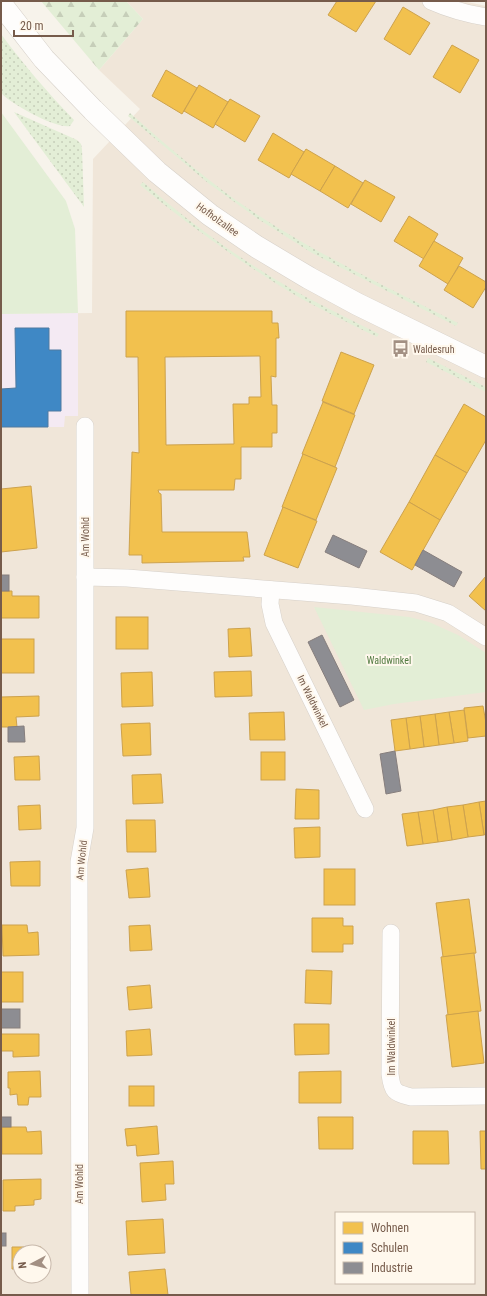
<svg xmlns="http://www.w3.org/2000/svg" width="487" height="1296" viewBox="0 0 487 1296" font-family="'Roboto Condensed',sans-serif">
<defs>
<pattern id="grass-dots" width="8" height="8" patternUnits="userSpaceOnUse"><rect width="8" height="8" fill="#e3eed6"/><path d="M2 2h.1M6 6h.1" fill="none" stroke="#c6ceb9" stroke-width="1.8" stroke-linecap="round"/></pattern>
<pattern id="forest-firs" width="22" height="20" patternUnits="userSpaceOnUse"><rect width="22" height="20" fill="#e3eed6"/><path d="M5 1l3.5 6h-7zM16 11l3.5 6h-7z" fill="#c6ceb9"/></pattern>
</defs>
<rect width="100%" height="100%" fill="#f7f3eb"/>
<path fill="#f0e6d9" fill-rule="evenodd" d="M 126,1 L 463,1 L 486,6 L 486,1295 L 1,1295 L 1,314 L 92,313 L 93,159 L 140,109 L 99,70 L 143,19 ZM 336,1213 L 474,1213 L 474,1283 L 336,1283 ZM 20,1252 L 44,1252 L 44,1276 L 20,1276 Z"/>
<polygon fill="#f4eaf3" points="78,313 78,416 65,416 64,427 1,427 1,314"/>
<g fill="url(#grass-dots)">
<path d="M 1,34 C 23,64 48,93 74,120 L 70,126 C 56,129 11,104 1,93 Z"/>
<polygon points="14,112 77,140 81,144 82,149 84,207"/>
<path d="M 130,113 C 172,150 214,187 261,217 C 323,257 391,289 458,323 L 456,326 L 312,253 L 258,219 L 208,183 L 128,116 Z"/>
<path d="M 143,182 C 193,226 249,266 308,298 C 331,310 355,322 379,334 L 377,337 C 347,322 317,308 288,291 C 236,259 187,224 140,185 Z"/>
<polygon points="428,358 486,387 486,392 426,362"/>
</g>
<polygon fill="url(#forest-firs)" points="41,1 126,1 143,19 99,70"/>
<g fill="#e3eed6">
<polygon points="1,112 66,201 75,229 78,313 1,314"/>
<polygon points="314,607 409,617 429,622 458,635 486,653 486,692 394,704 364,710"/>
</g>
<g fill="#f2c14e" stroke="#cda24d" fill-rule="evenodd">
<polygon points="337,1 376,1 356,32 328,15"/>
<polygon points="403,7 430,23 410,55 384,39"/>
<polygon points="452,45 479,60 460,93 433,77"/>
<polygon points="166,70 197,88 182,114 152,96"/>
<polygon points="199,85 228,102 213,128 184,111"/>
<polygon points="230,99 260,116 245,142 215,124"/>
<polygon points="273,133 304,152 289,178 258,160"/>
<polygon points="306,149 335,166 320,191 291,174"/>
<polygon points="335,166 363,183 348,208 320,191"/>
<polygon points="365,180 395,197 381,222 351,204"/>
<polygon points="409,216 438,234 424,259 394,241"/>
<polygon points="434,241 463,258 448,284 419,266"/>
<polygon points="459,266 486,282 486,287 473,308 444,290"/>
<path d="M 126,311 L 272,311 L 272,323 L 278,323 L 279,338 L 276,338 L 276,377 L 271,376 L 272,405 L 277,405 L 277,433 L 272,433 L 272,447 L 241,447 L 241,479 L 235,479 L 234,490 L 158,490 L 159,493 L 161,494 L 162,532 L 247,532 L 250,557 L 243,557 L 244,561 L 142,563 L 142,555 L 129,555 L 132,452 L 139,453 L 138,357 L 126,357 ZM 260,356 L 261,397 L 249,397 L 249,404 L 233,404 L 234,444 L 166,445 L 165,357 Z"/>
<polygon points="341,352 374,365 354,414 322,401"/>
<polygon points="323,402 355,415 335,467 302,454"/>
<polygon points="464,404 486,417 486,440 467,473 435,455"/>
<polygon points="303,454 337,468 316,520 282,507"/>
<polygon points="435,455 467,473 440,520 409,502"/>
<polygon points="31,486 37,548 1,552 1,489"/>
<polygon points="409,502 440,520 412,570 380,552"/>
<polygon points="283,507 317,521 298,568 264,555"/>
<polygon points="486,576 486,611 469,596"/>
<polygon points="1,591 12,591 12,596 39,596 39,618 1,618"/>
<rect x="116" y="617" width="32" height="32"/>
<polygon points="250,628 252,656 229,657 228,629"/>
<rect x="1" y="639" width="33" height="34"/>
<polygon points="251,671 252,696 215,697 214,672"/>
<polygon points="152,672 153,706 122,707 121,673"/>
<polygon points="39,696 39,716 16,717 17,727 1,727 1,697"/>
<polygon points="483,706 486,723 486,736 468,738 464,708"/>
<polygon points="464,710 468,741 454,743 449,712"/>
<polygon points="284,712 285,740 250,740 249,713"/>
<polygon points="449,712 454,743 439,745 435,714"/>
<polygon points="435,714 439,745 424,747 420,716"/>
<polygon points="420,716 424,747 410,749 406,718"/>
<polygon points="406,718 410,749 395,751 391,720"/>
<polygon points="150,723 151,755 123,756 121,724"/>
<rect x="261" y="752" width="24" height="28"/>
<polygon points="39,756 40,780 15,780 14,757"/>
<polygon points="161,774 163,803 133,804 132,775"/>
<polygon points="296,789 319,790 319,819 295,819"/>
<polygon points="486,801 486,834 484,835 479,802"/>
<polygon points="479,802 484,835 468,837 463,805"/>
<polygon points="40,805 41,829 19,830 18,806"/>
<polygon points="463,805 468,837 452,840 447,807"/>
<polygon points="447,807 452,840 438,842 433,810"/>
<polygon points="433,810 438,842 423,844 418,812"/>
<polygon points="418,812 423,844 407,846 402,814"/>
<polygon points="126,820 155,820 156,852 127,852"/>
<polygon points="320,827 320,857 295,858 294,828"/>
<polygon points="40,861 40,886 11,886 10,862"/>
<polygon points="148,868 150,897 129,898 126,870"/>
<rect x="324" y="869" width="31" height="36"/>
<polygon points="469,899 476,953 443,957 436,903"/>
<polygon points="312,918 343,918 343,926 353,926 353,944 343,944 343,952 312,952"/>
<polygon points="2,925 27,925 28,933 38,932 39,955 3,956"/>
<polygon points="150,925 152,950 130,951 129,926"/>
<polygon points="474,953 481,1011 448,1015 441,957"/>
<polygon points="306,970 332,971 331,1004 305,1003"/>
<rect x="1" y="972" width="22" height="30"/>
<polygon points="150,985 152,1008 129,1010 127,987"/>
<polygon points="478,1011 484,1063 452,1067 446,1015"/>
<polygon points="294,1024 329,1024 329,1054 295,1055"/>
<polygon points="150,1029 152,1055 127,1056 126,1031"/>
<polygon points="1,1034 39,1034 39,1056 13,1057 13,1051 1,1051"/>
<polygon points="40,1071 41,1097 29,1097 28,1105 18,1105 17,1094 10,1095 10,1088 8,1088 8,1072"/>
<polygon points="341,1071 341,1103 299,1103 299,1072"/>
<rect x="129" y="1086" width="25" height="20"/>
<polygon points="318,1117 353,1117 353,1149 319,1149"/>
<polygon points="157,1126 159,1154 137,1156 136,1145 127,1146 125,1129"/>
<polygon points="2,1127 26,1127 27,1132 41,1131 42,1154 2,1154"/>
<polygon points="413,1131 448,1131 449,1164 413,1164"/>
<polygon points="480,1131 486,1131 486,1169 481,1169"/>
<polygon points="173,1161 174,1184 165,1184 166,1200 142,1202 140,1163"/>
<polygon points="41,1179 41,1199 34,1200 34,1205 15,1206 15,1211 3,1211 3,1180"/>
<polygon points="163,1219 165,1253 128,1255 126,1221"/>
<polygon points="12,1247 41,1247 41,1252 20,1252 20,1269 12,1269"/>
<polygon points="165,1269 168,1295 131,1295 129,1272"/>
</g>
<polygon fill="#3f88c5" stroke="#507aa0" points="15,328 49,328 49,350 61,350 61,411 48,411 48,427 1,427 1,389 16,388"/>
<g fill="#8d8d92" stroke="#867e7d">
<polygon points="333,535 367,551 359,568 325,552"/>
<polygon points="423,550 462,572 454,587 415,565"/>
<rect x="1" y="575" width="8" height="16"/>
<polygon points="322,635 354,700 340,707 308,642"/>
<polygon points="24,726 25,742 8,742 8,727"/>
<polygon points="395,751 401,791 386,794 380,754"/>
<rect x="1" y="1009" width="19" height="19"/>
<rect x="1" y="1117" width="10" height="10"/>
<rect x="1" y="1233" width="5" height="13"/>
</g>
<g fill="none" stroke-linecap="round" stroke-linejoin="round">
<defs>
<g id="minor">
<path d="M 431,1 C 449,9 467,14 486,17"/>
<polyline points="85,577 127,578 352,596 416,603 448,613 486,637"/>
<polyline points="271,590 270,604 274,623 365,809"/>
<path d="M 391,933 L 390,1074 C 392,1091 394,1093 411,1097 L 486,1096"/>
<polyline points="80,1295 79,877 79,862 85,828 85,426"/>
</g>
<polyline id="tertiary" points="1,4 44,59 93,110 157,172 210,215 257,247 309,278 357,304 486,367"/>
</defs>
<use href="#minor" stroke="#d6d0c9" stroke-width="18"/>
<use href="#tertiary" stroke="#d6d0c9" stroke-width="23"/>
<use href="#minor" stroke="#fefdfc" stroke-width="17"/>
<use href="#tertiary" stroke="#fefdfc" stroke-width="22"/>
</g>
<defs>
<symbol id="bus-bare" viewBox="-9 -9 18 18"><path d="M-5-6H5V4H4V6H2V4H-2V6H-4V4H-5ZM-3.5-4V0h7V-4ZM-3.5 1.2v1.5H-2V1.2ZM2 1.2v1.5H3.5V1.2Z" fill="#a39083" stroke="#fff8ed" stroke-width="2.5" paint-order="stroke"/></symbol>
</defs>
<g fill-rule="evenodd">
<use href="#bus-bare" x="388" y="336" width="25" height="25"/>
</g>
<g text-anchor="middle" stroke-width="4" stroke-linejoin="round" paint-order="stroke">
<g font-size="10" fill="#765b4b" stroke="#fff8ed">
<text transform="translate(218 219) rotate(36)" y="4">Hofholzallee</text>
<text transform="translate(85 537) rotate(-90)" y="4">Am Wohld</text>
<text transform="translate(313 701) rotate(64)" y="4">Im Waldwinkel</text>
<text transform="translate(81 860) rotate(-84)" y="4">Am Wohld</text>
<text transform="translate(391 1047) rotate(-90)" y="4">Im Waldwinkel</text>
<text transform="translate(79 1184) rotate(-90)" y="4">Am Wohld</text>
</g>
<g font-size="10" fill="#765b4b" stroke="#fff8ed" text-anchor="start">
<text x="413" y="353">Waldesruh</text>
</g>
<g font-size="10" fill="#537b42" stroke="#fff8ed">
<text x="389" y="664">Waldwinkel</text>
</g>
</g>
<rect width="487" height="1296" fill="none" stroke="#765b4b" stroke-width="4"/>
<rect x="335" y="1212" width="140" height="72" fill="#fff8ed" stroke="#c8b9ac"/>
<rect x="343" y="1222" width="20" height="12" fill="#f2c14e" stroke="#c8b9ac"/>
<text x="371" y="1232" font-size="12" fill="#765b4b">Wohnen</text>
<rect x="343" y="1242" width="20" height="12" fill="#3f88c5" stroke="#c8b9ac"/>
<text x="371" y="1252" font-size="12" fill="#765b4b">Schulen</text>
<rect x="343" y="1262" width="20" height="12" fill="#8d8d92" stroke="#c8b9ac"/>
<text x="371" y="1272" font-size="12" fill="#765b4b">Industrie</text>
<g transform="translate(32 1264) rotate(263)"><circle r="19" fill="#fff8ed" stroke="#c8b9ac"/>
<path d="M0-3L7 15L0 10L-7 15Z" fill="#a39083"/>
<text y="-6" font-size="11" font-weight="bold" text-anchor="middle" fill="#765b4b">N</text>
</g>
<path d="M14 30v6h59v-6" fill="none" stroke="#765b4b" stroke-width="2"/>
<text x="20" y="30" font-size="12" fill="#765b4b" stroke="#fff8ed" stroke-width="3" paint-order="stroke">20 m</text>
</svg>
